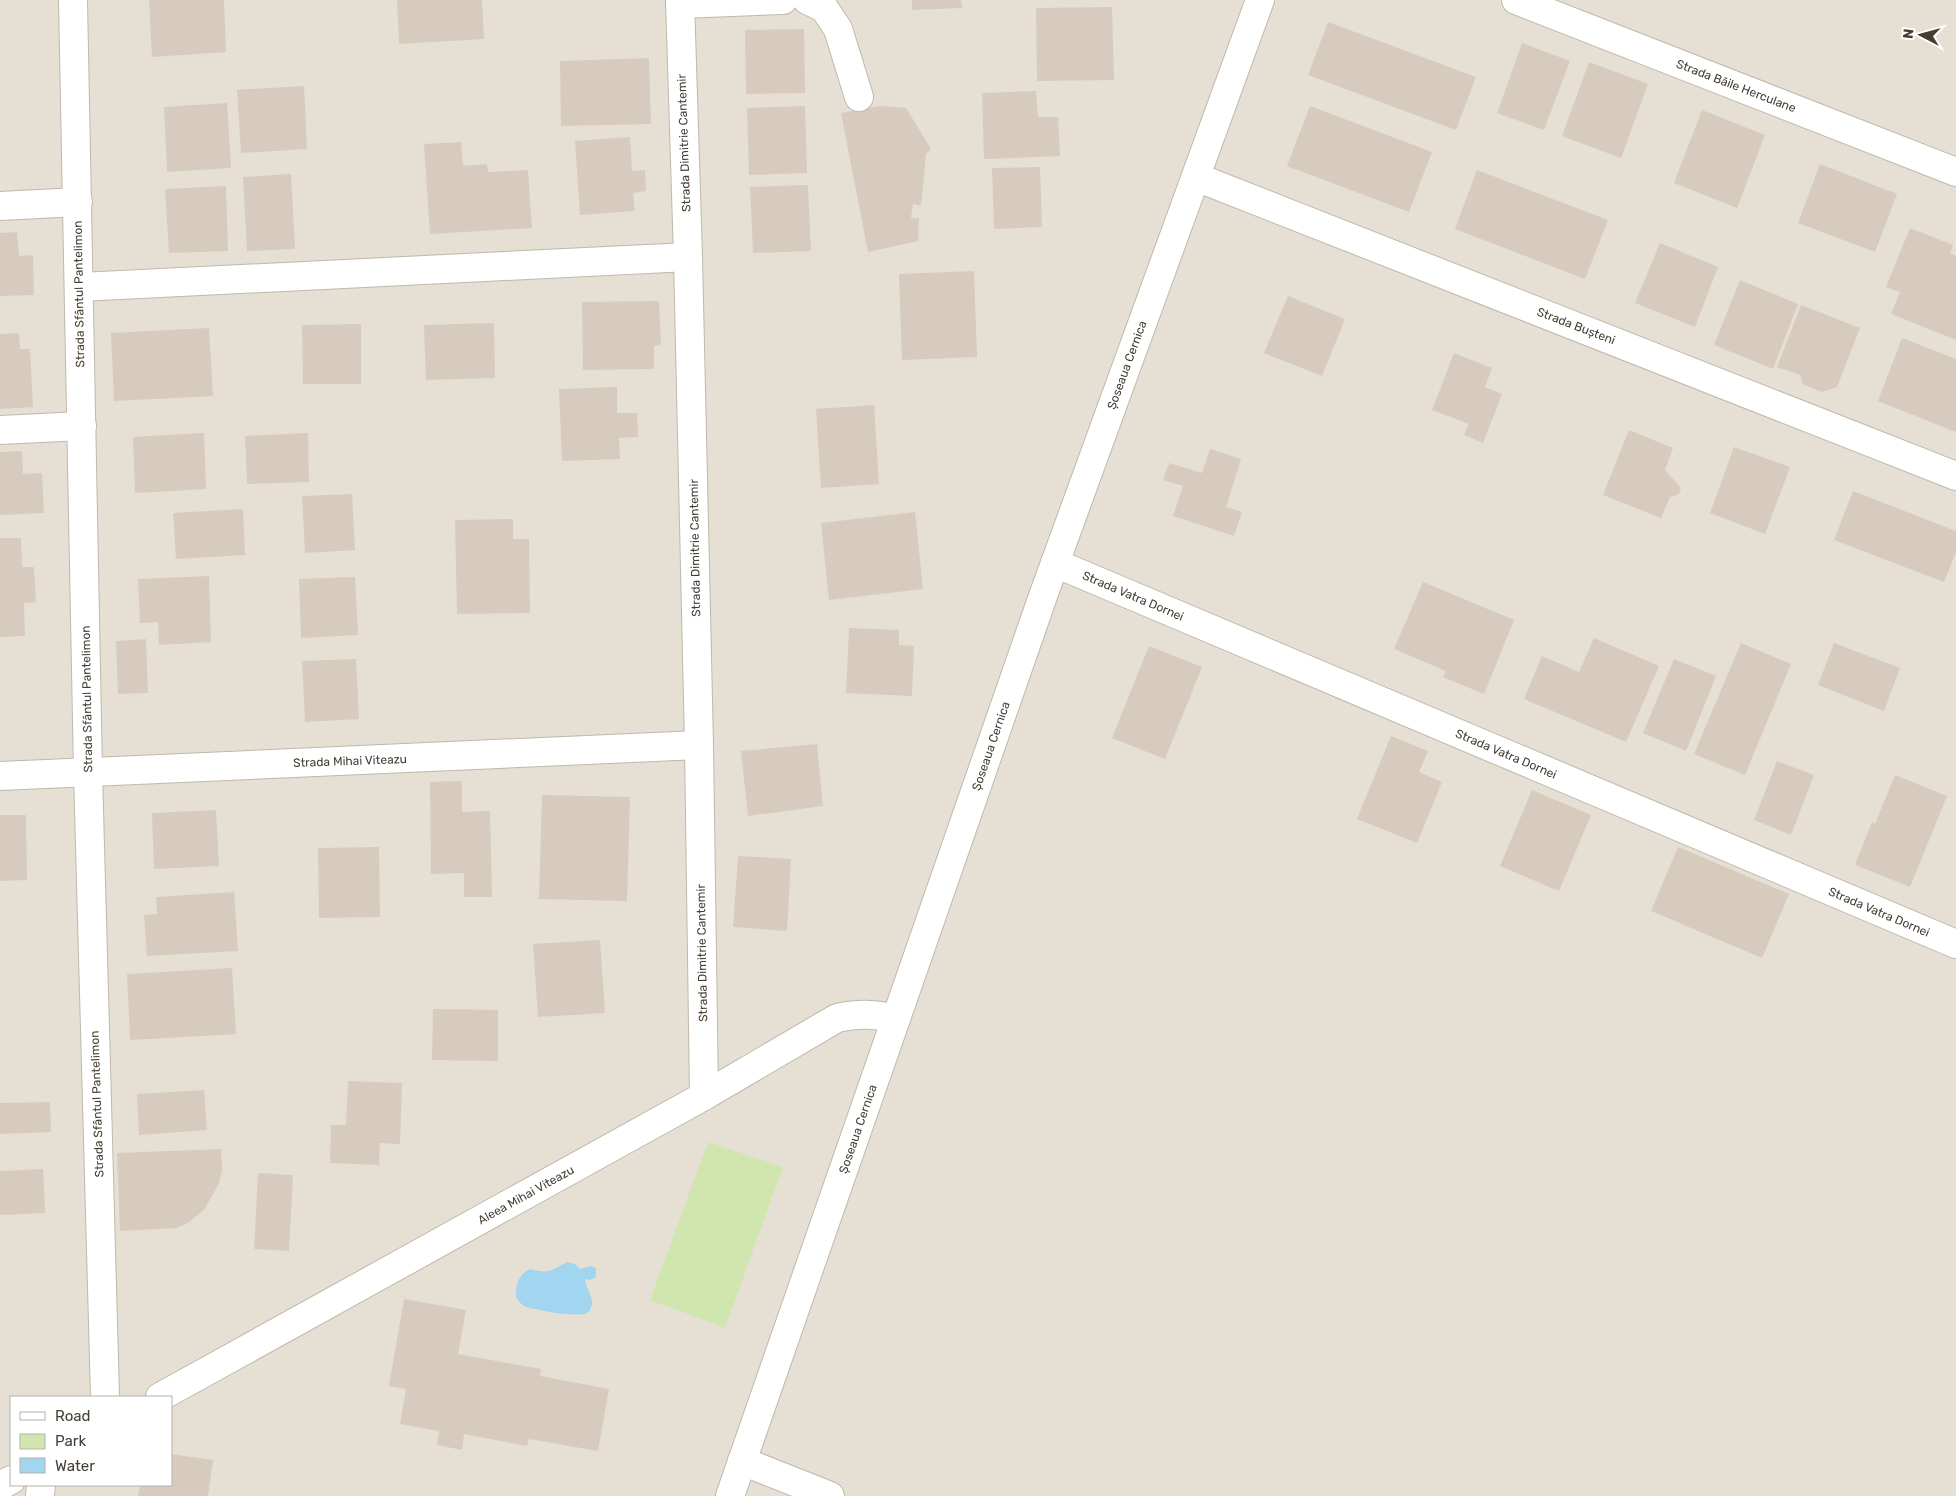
<svg xmlns="http://www.w3.org/2000/svg" width="1956" height="1496" viewBox="0 0 1956 1496" font-family="Rubik,sans-serif">
<rect width="100%" height="100%" fill="#f2eee6"/>
<path fill="#e6dfd4" fill-rule="evenodd" d="M 0,0 L 1956,0 L 1956,1496 L 0,1496 ZM 11,1397 L 171,1397 L 171,1485 L 11,1485 Z"/>
<polygon fill="#d1e6af" points="708,1142 783,1167 725,1328 650,1300"/>
<path fill="#a2d5ef" d="M 567,1262 L 575,1264 L 580,1269 L 591,1266 L 596,1268 L 596,1277 L 590,1280 L 586,1279 L 585,1281 C 588,1293 598,1303 587,1313 C 579,1318 533,1310 524,1306 C 521,1304 518,1300 516,1297 C 516,1284 518,1275 530,1269 C 548,1274 551,1271 567,1262 Z"/>
<g fill="#d7cbbe">
<polygon points="149,0 224,0 226,52 152,57"/>
<polygon points="397,0 482,0 484,39 399,44"/>
<polygon points="912,0 961,0 962,8 912,10"/>
<polygon points="1112,7 1114,80 1037,81 1036,8"/>
<polygon points="1328,22 1476,77 1456,130 1308,75"/>
<polygon points="804,29 805,93 746,94 745,30"/>
<polygon points="1522,43 1570,61 1544,130 1497,113"/>
<polygon points="649,58 651,124 561,126 560,61"/>
<polygon points="1589,62 1648,84 1621,158 1562,136"/>
<polygon points="304,86 307,149 241,153 237,90"/>
<polygon points="1036,91 1038,117 1058,117 1060,156 984,159 982,93"/>
<polygon points="227,103 231,168 167,172 164,107"/>
<polygon points="805,106 807,173 749,175 747,108"/>
<polygon points="880,106 906,108 931,149 926,154 921,206 913,204 911,218 919,218 918,241 868,252 841,113"/>
<polygon points="1310,106 1432,152 1409,212 1287,166"/>
<polygon points="1702,110 1765,135 1737,208 1674,183"/>
<polygon points="630,137 632,171 645,170 646,191 633,193 635,211 580,215 575,141"/>
<polygon points="461,142 463,166 487,164 488,172 528,170 532,228 430,234 424,144"/>
<polygon points="1820,164 1897,194 1875,252 1798,223"/>
<polygon points="1040,167 1042,227 994,229 992,168"/>
<polygon points="1477,170 1608,220 1585,279 1455,229"/>
<polygon points="291,174 295,249 247,251 243,177"/>
<polygon points="808,185 811,251 753,253 750,187"/>
<polygon points="226,186 228,251 169,253 165,189"/>
<polygon points="1910,228 1953,245 1950,253 1956,256 1956,340 1891,314 1900,292 1886,287"/>
<polygon points="17,232 19,256 33,255 34,295 0,296 0,233"/>
<polygon points="1660,243 1718,267 1695,327 1635,303"/>
<polygon points="974,271 977,357 902,360 899,274"/>
<polygon points="1740,280 1798,304 1773,369 1714,345"/>
<polygon points="1288,296 1345,319 1322,376 1264,353"/>
<polygon points="659,301 661,345 654,346 654,369 583,370 582,302"/>
<polygon points="1801,305 1860,328 1837,387 1822,392 1803,384 1800,375 1777,367"/>
<polygon points="494,323 495,378 426,380 424,325"/>
<polygon points="361,324 361,384 303,384 302,325"/>
<polygon points="209,328 213,396 114,401 111,333"/>
<polygon points="19,333 20,349 30,349 33,407 0,409 0,334"/>
<polygon points="1902,338 1956,359 1956,432 1878,401"/>
<polygon points="1454,353 1492,368 1485,387 1502,394 1483,443 1464,435 1469,424 1432,410"/>
<polygon points="617,387 617,413 637,413 638,437 619,438 620,459 562,461 559,389"/>
<polygon points="874,405 879,484 821,488 816,409"/>
<polygon points="1629,430 1673,448 1665,470 1681,488 1679,494 1670,497 1661,518 1603,495"/>
<polygon points="204,433 206,489 135,493 133,437"/>
<polygon points="308,433 309,482 247,484 245,436"/>
<polygon points="1734,447 1790,467 1765,534 1710,513"/>
<polygon points="1210,449 1241,459 1226,507 1242,512 1234,536 1173,516 1183,486 1163,480 1169,463 1202,473"/>
<polygon points="22,451 23,474 42,473 44,513 0,515 0,452"/>
<polygon points="1853,491 1956,531 1956,552 1944,582 1834,540"/>
<polygon points="352,494 355,550 305,553 302,496"/>
<polygon points="243,509 245,555 176,559 173,513"/>
<polygon points="915,512 923,589 829,600 821,523"/>
<polygon points="513,519 513,539 529,539 530,613 457,614 455,520"/>
<polygon points="0,538 21,538 22,567 34,567 36,602 24,603 25,636 0,637"/>
<polygon points="209,576 211,642 159,645 158,622 140,623 138,579"/>
<polygon points="355,577 358,635 301,638 299,579"/>
<polygon points="1423,582 1514,620 1484,694 1443,677 1446,671 1394,649"/>
<polygon points="849,628 899,630 899,645 914,646 912,696 846,693"/>
<polygon points="1594,638 1659,666 1626,742 1524,699 1542,656 1579,672"/>
<polygon points="146,639 148,693 118,694 116,641"/>
<polygon points="1741,643 1791,664 1745,775 1694,754"/>
<polygon points="1834,643 1900,668 1884,711 1818,685"/>
<polygon points="1149,646 1202,667 1165,759 1112,738"/>
<polygon points="356,659 359,719 305,722 302,661"/>
<polygon points="1674,659 1716,676 1686,751 1643,733"/>
<polygon points="1391,736 1428,751 1419,772 1442,782 1417,843 1357,819"/>
<polygon points="817,744 823,806 748,816 741,751"/>
<polygon points="1777,761 1814,775 1791,835 1754,820"/>
<polygon points="1895,775 1947,796 1910,887 1855,865 1872,822 1875,824"/>
<polygon points="462,781 462,812 490,811 492,897 464,897 464,873 431,874 430,782"/>
<polygon points="1532,790 1591,815 1559,891 1500,866"/>
<polygon points="542,795 630,797 627,901 539,899"/>
<polygon points="216,810 219,866 154,869 152,813"/>
<polygon points="0,815 26,815 27,880 0,881"/>
<polygon points="379,847 380,917 319,918 318,848"/>
<polygon points="1678,847 1789,894 1762,958 1651,911"/>
<polygon points="738,856 791,859 787,931 733,927"/>
<polygon points="234,892 238,951 147,956 144,915 157,914 156,897"/>
<polygon points="600,940 605,1013 538,1017 533,944"/>
<polygon points="232,968 236,1034 130,1040 127,974"/>
<polygon points="433,1009 498,1010 498,1061 432,1060"/>
<polygon points="348,1081 402,1083 400,1144 380,1143 379,1165 330,1163 331,1125 346,1125"/>
<polygon points="204,1090 207,1130 139,1135 137,1094"/>
<polygon points="50,1102 51,1132 0,1134 0,1103"/>
<polygon points="221,1149 222,1171 219,1183 204,1210 189,1222 177,1228 120,1231 117,1153"/>
<polygon points="43,1169 45,1213 0,1215 0,1171"/>
<polygon points="258,1173 293,1175 289,1251 254,1249"/>
<polygon points="404,1299 466,1310 458,1354 541,1369 540,1376 609,1389 598,1451 529,1439 527,1446 464,1434 462,1450 437,1445 439,1431 400,1424 406,1389 389,1386"/>
<polygon points="171,1454 213,1460 208,1496 138,1496 140,1485 171,1485"/>
</g>
<g fill="none" stroke-linecap="round" stroke-linejoin="round">
<defs>
<g id="minor">
<polyline points="73,0 88,772 105,1397"/>
<polyline points="680,0 688,257 699,745 704,1096"/>
<polyline points="807,0 824,8 838,29 859,97"/>
<polyline points="1516,0 1956,172"/>
<polyline points="680,4 783,0"/>
<polyline points="1196,177 1956,476"/>
<polyline points="0,206 78,202"/>
<polyline points="80,287 688,257"/>
<polyline points="0,430 82,426"/>
<polyline points="1055,563 1956,944"/>
<polyline points="0,776 699,745"/>
<path d="M 160,1397 L 704,1096 L 837,1018 C 858,1013 875,1014 896,1019"/>
<polyline points="742,1461 830,1496"/>
<polyline points="0,1486 11,1480"/>
<polyline points="40,1496 41,1485"/>
<polyline points="730,1496 1043,596 1260,0"/>
</g>
</defs>
<use href="#minor" stroke="#c1b8ab" stroke-width="30"/>
<use href="#minor" stroke="#fff" stroke-width="28"/>
</g>
<g text-anchor="middle" stroke-width="4" stroke-linejoin="round" paint-order="stroke">
<g font-size="12" fill="#453e35" stroke="#fff">
<text transform="translate(1736 86) rotate(21)" y="4">Strada Băile Herculane</text>
<text transform="translate(684 143) rotate(-92)" y="4">Strada Dimitrie Cantemir</text>
<text transform="translate(79 294) rotate(-91)" y="4">Strada Sfântul Pantelimon</text>
<text transform="translate(1576 326) rotate(21)" y="4">Strada Bușteni</text>
<text transform="translate(1127 365) rotate(-70)" y="4">Șoseaua Cernica</text>
<text transform="translate(695 548) rotate(-91)" y="4">Strada Dimitrie Cantemir</text>
<text transform="translate(1133 596) rotate(23)" y="4">Strada Vatra Dornei</text>
<text transform="translate(87 699) rotate(-91)" y="4">Strada Sfântul Pantelimon</text>
<text transform="translate(991 746) rotate(-71)" y="4">Șoseaua Cernica</text>
<text transform="translate(1506 754) rotate(23)" y="4">Strada Vatra Dornei</text>
<text transform="translate(350 761) rotate(-2)" y="4">Strada Mihai Viteazu</text>
<text transform="translate(1879 912) rotate(23)" y="4">Strada Vatra Dornei</text>
<text transform="translate(702 953) rotate(-91)" y="4">Strada Dimitrie Cantemir</text>
<text transform="translate(97 1104) rotate(-92)" y="4">Strada Sfântul Pantelimon</text>
<text transform="translate(858 1129) rotate(-71)" y="4">Șoseaua Cernica</text>
<text transform="translate(526 1195) rotate(-29)" y="4">Aleea Mihai Viteazu</text>
</g>
</g>
<rect x="10" y="1396" width="162" height="90" fill="#ffffff" stroke="#b5b2ae"/>
<rect x="20" y="1412" width="25" height="8" fill="#ffffff" stroke="#b5b2ae"/>
<text x="55" y="1421" font-size="15" fill="#453e35">Road</text>
<rect x="20" y="1434" width="25" height="15" fill="#d1e6af" stroke="#b5b2ae"/>
<text x="55" y="1446" font-size="15" fill="#453e35">Park</text>
<rect x="20" y="1458" width="25" height="15" fill="#a2d5ef" stroke="#b5b2ae"/>
<text x="55" y="1471" font-size="15" fill="#453e35">Water</text>
<g transform="translate(1921 35) rotate(276)" stroke="#ffffff" stroke-width="4" paint-order="stroke">
<path d="M0-4L9 19L0 12L-9 19Z" fill="#453e35"/>
<text y="-8" font-size="14" font-weight="bold" text-anchor="middle" fill="#453e35">N</text>
</g>
</svg>
